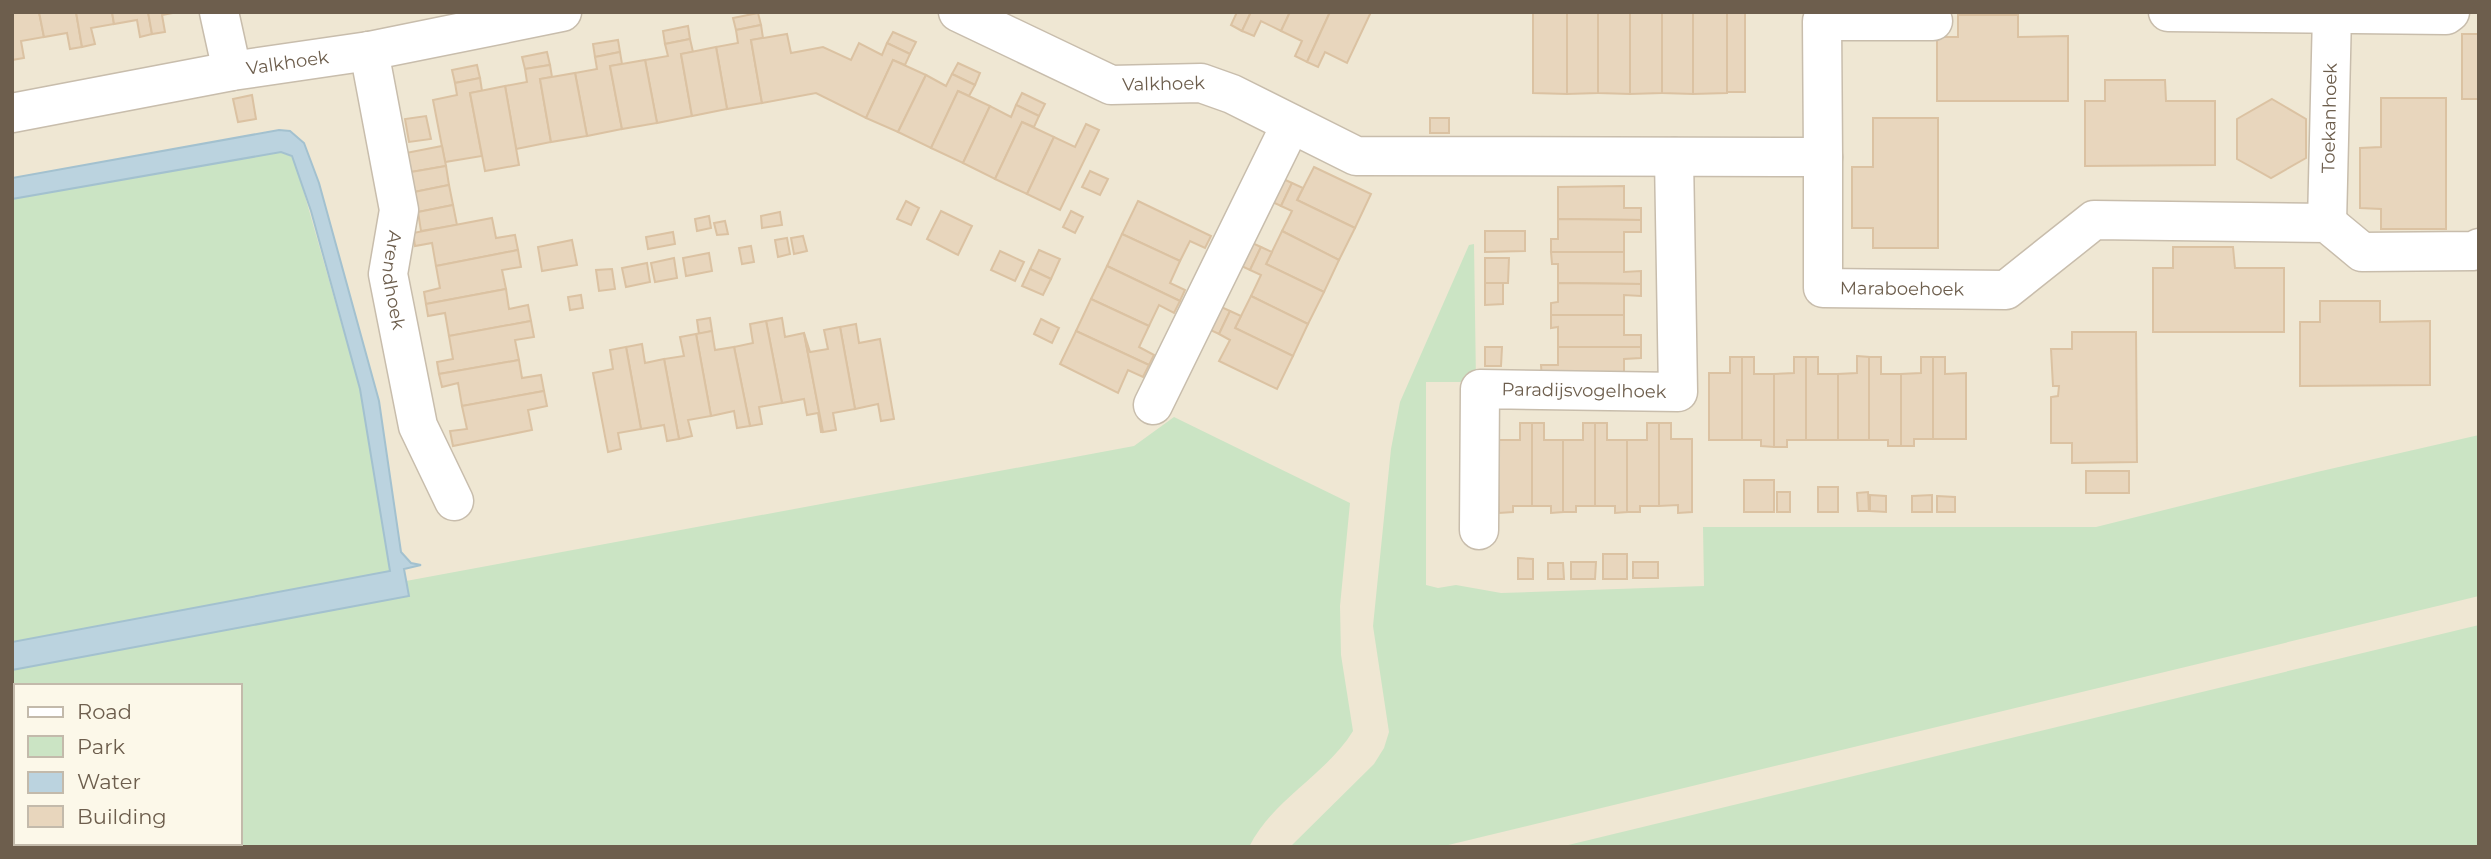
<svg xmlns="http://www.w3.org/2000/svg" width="2491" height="859" viewBox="0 0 2491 859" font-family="Montserrat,sans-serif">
<rect width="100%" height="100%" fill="#f9f4e4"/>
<path fill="#efe7d3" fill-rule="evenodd" d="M 12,12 L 2479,12 L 2479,847 L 12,847 ZM 16,686 L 240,686 L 240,843 L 16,843 Z"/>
<g fill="#cbe4c4" fill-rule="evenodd">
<polygon points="281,152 288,153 295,161 360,389 390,571 12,642 12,199"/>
<polygon points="1474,244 1476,382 1426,382 1426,585 1438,588 1456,585 1501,593 1704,586 1703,527 2096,527 2317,472 2479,435 2479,596 1440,847 1290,847 1374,764 1384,748 1389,732 1373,626 1391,449 1400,402 1469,245"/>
<path d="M 1174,417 L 1350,503 L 1340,606 L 1341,655 L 1353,731 C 1326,775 1273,799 1249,847 L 12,847 L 12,670 L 408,596 L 406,581 L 1134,446 ZM 16,686 L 240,686 L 240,843 L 16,843 Z"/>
<polygon points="2479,625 2479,847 1560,847"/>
</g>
<polygon fill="#bbd3df" stroke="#a3c1cf" stroke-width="2" points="279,130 290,131 304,143 319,183 379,401 401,552 411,563 421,565 404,569 409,596 12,670 12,642 390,571 360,389 311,211 292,156 281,152 12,199 12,178"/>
<g fill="#e8d6bd" stroke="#dbc2a2" stroke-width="2">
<polygon points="12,12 39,12 44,37 21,41 24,58 12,60"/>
<polygon points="39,12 76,12 82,47 70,49 67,33 44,37"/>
<polygon points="76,12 112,12 114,24 91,28 95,44 82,47"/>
<polygon points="112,12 148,12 152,34 140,37 137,20 114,24"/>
<polygon points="148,12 178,12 162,15 165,32 152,34"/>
<polygon points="1237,12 1251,12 1242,31 1231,25"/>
<polygon points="1251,12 1290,12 1281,31 1261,21 1254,36 1242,31"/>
<polygon points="1290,12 1330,12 1307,62 1295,56 1302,41 1281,31"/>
<polygon points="1330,12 1371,12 1347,63 1325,52 1318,67 1307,62"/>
<polygon points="1533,12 1567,12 1567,94 1533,93"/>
<polygon points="1567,12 1598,12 1598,93 1567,94"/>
<polygon points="1598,12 1630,12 1630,94 1598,93"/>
<polygon points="1630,12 1662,12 1662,93 1630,94"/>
<polygon points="1662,12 1693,12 1693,94 1662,93"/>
<polygon points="1693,12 1727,12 1727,93 1693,94"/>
<rect x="1727" y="12" width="18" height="80"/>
<polygon points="758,13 761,25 736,30 733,18"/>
<polygon points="1958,15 2018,15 2018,37 2068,36 2068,101 1937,101 1937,37 1958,37"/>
<polygon points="761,25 763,38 751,40 762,103 727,109 716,47 738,43 736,30"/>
<polygon points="688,26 690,39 665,44 663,31"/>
<polygon points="893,32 916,42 910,54 887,43"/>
<polygon points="787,34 791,53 823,47 851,60 859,43 882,55 887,43 910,54 905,65 893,60 866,118 816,93 762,103 751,40"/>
<rect x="2462" y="34" width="17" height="65"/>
<polygon points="690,39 693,52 681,54 692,116 657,123 645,60 668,56 665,44"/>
<polygon points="618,40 620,52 595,57 593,44"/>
<polygon points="716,47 727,109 692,116 681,54"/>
<polygon points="547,52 550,65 525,69 522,57"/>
<polygon points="620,52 622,64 610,66 622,129 587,136 575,73 597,69 595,57"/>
<polygon points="645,60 657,123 622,129 610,66"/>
<polygon points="893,60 926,75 898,132 866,118"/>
<polygon points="958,63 980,73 975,85 952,74"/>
<polygon points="477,65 480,78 455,83 452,70"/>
<polygon points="550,65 552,77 540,79 551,142 516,149 505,86 527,82 525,69"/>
<polygon points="575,73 587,136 551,142 540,79"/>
<polygon points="952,74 975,85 969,96 958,91 931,148 898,132 926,75 946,86"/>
<polygon points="480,78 482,91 470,93 482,156 445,162 433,100 457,95 455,83"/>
<polygon points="2105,80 2165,80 2166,101 2215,101 2215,165 2085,166 2085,101 2105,101"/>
<polygon points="505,86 519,165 485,171 470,93"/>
<polygon points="958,91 990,106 963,163 931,148"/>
<polygon points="1022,93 1045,104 1039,116 1016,105"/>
<polygon points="252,95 256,119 238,122 233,99"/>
<polygon points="2381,98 2446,98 2446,229 2381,229 2381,209 2360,208 2360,148 2381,147"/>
<polygon points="2272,99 2306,119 2306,158 2271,178 2237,159 2237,119"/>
<polygon points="1016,105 1039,116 1034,127 1022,122 995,179 963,163 990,106 1011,117"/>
<polygon points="426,116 431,139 409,142 405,119"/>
<rect x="1430" y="118" width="19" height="15"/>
<polygon points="1873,118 1938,118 1938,248 1873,248 1873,228 1852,228 1852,167 1873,167"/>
<polygon points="1022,122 1054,137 1027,194 995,179"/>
<polygon points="1086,124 1099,130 1060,210 1027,194 1054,137 1075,147"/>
<polygon points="442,146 446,166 411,172 406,153"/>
<polygon points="446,166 449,185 414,192 411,172"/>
<polygon points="1314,167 1371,194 1355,228 1297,200"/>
<polygon points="1090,171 1108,179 1100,195 1082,187"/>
<polygon points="1279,177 1292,183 1281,206 1268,200"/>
<polygon points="1292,183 1303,188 1297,200 1355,228 1339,260 1282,231 1292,211 1281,206"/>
<polygon points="449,185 453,205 418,212 414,192"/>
<polygon points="1624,186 1624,208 1641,208 1641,220 1558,219 1558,187"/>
<polygon points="906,201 919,208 911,225 897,219"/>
<polygon points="1138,201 1211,236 1205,248 1190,241 1180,261 1122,234"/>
<polygon points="453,205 457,225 421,231 418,212"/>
<polygon points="941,211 972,226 958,255 927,239"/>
<polygon points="1071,211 1083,217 1075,233 1063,227"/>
<polygon points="780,212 782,225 762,228 761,216"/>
<polygon points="709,216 711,228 697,231 695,219"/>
<polygon points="492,218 496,238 515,235 518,250 436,266 432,243 415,246 413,233"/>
<polygon points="1558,219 1641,220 1641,232 1624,232 1624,252 1551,252 1551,239 1558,239"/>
<polygon points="725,221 728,234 717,235 714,223"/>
<polygon points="1282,231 1339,260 1324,292 1266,264"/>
<polygon points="1485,231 1525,231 1525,251 1485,252"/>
<polygon points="673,232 675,244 648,249 646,237"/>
<polygon points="1122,234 1180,261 1170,283 1185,290 1180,301 1107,266"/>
<polygon points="803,236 807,251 794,254 791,238"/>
<polygon points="787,238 790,254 778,257 775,240"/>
<polygon points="572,240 577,265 542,271 538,247"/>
<polygon points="1248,241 1261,247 1250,270 1237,264"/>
<polygon points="751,246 754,262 742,264 739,248"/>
<polygon points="1261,247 1272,252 1266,264 1324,292 1308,324 1251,296 1261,275 1250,270"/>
<polygon points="2173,247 2233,247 2235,268 2284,268 2284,332 2153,332 2153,268 2173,268"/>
<polygon points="518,250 521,267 502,270 506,289 426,304 424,292 440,288 436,266"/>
<polygon points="1039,250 1060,259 1051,279 1030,269"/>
<polygon points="1000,251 1024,262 1015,281 991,270"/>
<polygon points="1551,252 1624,252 1624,272 1641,271 1641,284 1558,283 1558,264 1552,264"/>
<polygon points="709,253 712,271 686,276 683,258"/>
<polygon points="674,258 677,278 655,282 651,263"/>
<polygon points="1485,258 1509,258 1508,283 1485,283"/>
<polygon points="647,263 650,282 626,287 622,268"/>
<polygon points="1107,266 1180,301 1174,313 1159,305 1149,326 1091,299"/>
<polygon points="612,269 615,289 599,291 596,270"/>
<polygon points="1030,269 1051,279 1043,295 1022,286"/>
<polygon points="1485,283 1503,283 1503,304 1485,305"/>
<polygon points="1558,283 1641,284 1641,296 1624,295 1624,315 1551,315 1551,303 1558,302"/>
<polygon points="506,289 509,309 528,305 531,321 449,336 445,313 428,316 426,304"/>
<polygon points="581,295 583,308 570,310 568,297"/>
<polygon points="1251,296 1308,324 1293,356 1235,328"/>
<polygon points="1091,299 1149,326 1139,347 1154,355 1149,365 1076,331"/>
<polygon points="2320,301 2380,301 2380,322 2430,321 2430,385 2300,386 2300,322 2320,322"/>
<polygon points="1217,305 1230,311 1219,334 1206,328"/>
<polygon points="1230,311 1241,316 1235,328 1293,356 1277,389 1219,361 1230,340 1219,334"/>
<polygon points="1551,315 1624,315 1624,335 1641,335 1641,347 1558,347 1558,327 1551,328"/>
<polygon points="710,318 712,331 699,334 697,320"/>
<polygon points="782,318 785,337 804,333 823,432 821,432 818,413 807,415 804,399 782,403 766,321"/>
<polygon points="1041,319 1059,328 1052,343 1034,334"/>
<polygon points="531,321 534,337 515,340 519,360 439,374 437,362 453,359 449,336"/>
<polygon points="766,321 782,403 759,407 762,424 750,426 734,347 753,343 750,324"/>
<polygon points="856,324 859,343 880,339 894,419 881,421 878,404 855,409 840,327"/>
<polygon points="840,327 855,409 833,413 836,430 823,432 804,333 810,352 828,349 824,330"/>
<polygon points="712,331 715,350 734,347 750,426 737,428 734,411 711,416 696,334"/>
<polygon points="1076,331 1149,365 1143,377 1128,370 1118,393 1060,364"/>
<polygon points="2072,332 2136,332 2137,462 2072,463 2072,443 2051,443 2051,397 2058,396 2059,386 2053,386 2051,349 2072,349"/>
<polygon points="696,334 711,416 688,420 692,436 679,439 664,359 684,356 680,337"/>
<polygon points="642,344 645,363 664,359 679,439 667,441 664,425 641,429 626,347"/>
<polygon points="626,347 641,429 618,433 621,449 608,452 593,373 613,369 610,350"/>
<polygon points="1485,347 1502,347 1501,366 1485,366"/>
<polygon points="1558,347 1641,347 1641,358 1624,359 1624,380 1542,380 1541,365 1558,365"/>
<polygon points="1857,356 1869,357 1869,440 1838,440 1838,374 1857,373"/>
<polygon points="1730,357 1742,357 1742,440 1709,440 1709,373 1730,373"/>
<polygon points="1742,357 1754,357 1754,374 1774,374 1774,447 1761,446 1761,440 1742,440"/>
<polygon points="1794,357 1806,357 1806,440 1787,440 1787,447 1774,447 1774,374 1794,373"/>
<polygon points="1806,357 1818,357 1818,374 1838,374 1838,440 1806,440"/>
<polygon points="1869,357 1881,357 1881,374 1901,374 1901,446 1888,446 1888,440 1869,440"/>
<polygon points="1921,357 1933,357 1933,439 1914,439 1914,446 1901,446 1901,374 1921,373"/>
<polygon points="1933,357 1945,357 1945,374 1966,373 1966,439 1933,439"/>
<polygon points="519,360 522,378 541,375 544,391 462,406 458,383 442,387 439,374"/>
<polygon points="544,391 547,406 528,410 532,430 453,446 450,431 467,429 462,406"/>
<polygon points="1520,423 1532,423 1532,506 1513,506 1513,512 1499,513 1498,440 1520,440"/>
<polygon points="1532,423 1544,423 1544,440 1563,440 1563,512 1551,513 1551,506 1532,506"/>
<polygon points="1583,423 1595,423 1595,506 1576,506 1576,512 1563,512 1563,440 1583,440"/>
<polygon points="1595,423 1607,423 1607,440 1627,440 1627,512 1615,513 1615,506 1595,506"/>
<polygon points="1647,423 1659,423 1659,506 1640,506 1640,512 1627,512 1627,440 1647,440"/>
<polygon points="1659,423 1671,423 1671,439 1692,439 1692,512 1678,513 1678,505 1659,506"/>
<rect x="2086" y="471" width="43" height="22"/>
<rect x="1744" y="480" width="30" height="32"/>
<rect x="1818" y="487" width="20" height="25"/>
<rect x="1777" y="492" width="13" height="20"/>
<polygon points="1868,492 1869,511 1858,511 1857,493"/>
<polygon points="1870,495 1886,496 1886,512 1870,511"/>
<polygon points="1932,495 1932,512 1912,512 1912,496"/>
<polygon points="1937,496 1955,497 1955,512 1937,512"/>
<rect x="1603" y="554" width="24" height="25"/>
<polygon points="1518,558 1533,559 1533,579 1518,579"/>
<polygon points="1571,562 1596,562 1595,579 1571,579"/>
<rect x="1633" y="562" width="25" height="16"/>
<polygon points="1548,563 1563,563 1564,579 1548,579"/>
</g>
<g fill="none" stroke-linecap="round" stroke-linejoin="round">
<defs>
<g id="minor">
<polyline points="219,12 232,71"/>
<path id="s1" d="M 958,12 L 1111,85 L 1201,83 L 1232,94 L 1356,156 L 1823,157 L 1823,288 L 2006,290 L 2094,220 L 2327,223 L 2362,252 L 2474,251 L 2479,248"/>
<polyline points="2168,12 2446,15 2450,12"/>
<path id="s2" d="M 369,51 L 399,210 L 388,274 L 418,426 L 454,501"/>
<path id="s3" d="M 12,113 L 232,71 L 369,51 L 562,12"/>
<polyline points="1823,157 1822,21 1933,21"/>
<path id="s4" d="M 2327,223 L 2332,14"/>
<polyline points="1153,405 1291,124"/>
<path id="s5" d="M 1479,530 L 1480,389 L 1678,392 L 1674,157"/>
</g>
</defs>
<use href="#minor" stroke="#c8bdac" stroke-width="41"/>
<use href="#minor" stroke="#fff" stroke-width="38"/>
</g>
<g text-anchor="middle" stroke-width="5" stroke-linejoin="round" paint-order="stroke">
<g font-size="18" fill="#6d5e4d" stroke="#fcf8e9">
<text dy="6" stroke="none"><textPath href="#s3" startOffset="280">Valkhoek</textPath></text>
<text dy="6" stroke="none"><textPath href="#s1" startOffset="222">Valkhoek</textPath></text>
<text dy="6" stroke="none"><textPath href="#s4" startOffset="105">Toekanhoek</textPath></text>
<text dy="6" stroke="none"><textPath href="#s2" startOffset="233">Arendhoek</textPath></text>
<text dy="6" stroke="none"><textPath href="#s1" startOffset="1108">Maraboehoek</textPath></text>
<text dy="6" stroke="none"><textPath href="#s5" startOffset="245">Paradijsvogelhoek</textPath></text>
</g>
</g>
<rect width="2491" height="859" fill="none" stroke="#6d5e4d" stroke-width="28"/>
<rect x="14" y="684" width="228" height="161" fill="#fcf8e9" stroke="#c3baab" stroke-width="2"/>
<rect x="28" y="707" width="35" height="10" fill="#ffffff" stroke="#c3baab" stroke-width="2"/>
<text x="77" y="719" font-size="21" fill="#6d5e4d">Road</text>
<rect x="28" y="736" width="35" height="21" fill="#cbe4c4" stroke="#c3baab" stroke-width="2"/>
<text x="77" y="754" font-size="21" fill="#6d5e4d">Park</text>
<rect x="28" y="772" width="35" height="21" fill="#bbd3df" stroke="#c3baab" stroke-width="2"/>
<text x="77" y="789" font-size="21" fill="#6d5e4d">Water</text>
<rect x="28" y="806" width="35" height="21" fill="#e8d6bd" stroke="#c3baab" stroke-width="2"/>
<text x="77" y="824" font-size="21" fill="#6d5e4d">Building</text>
</svg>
